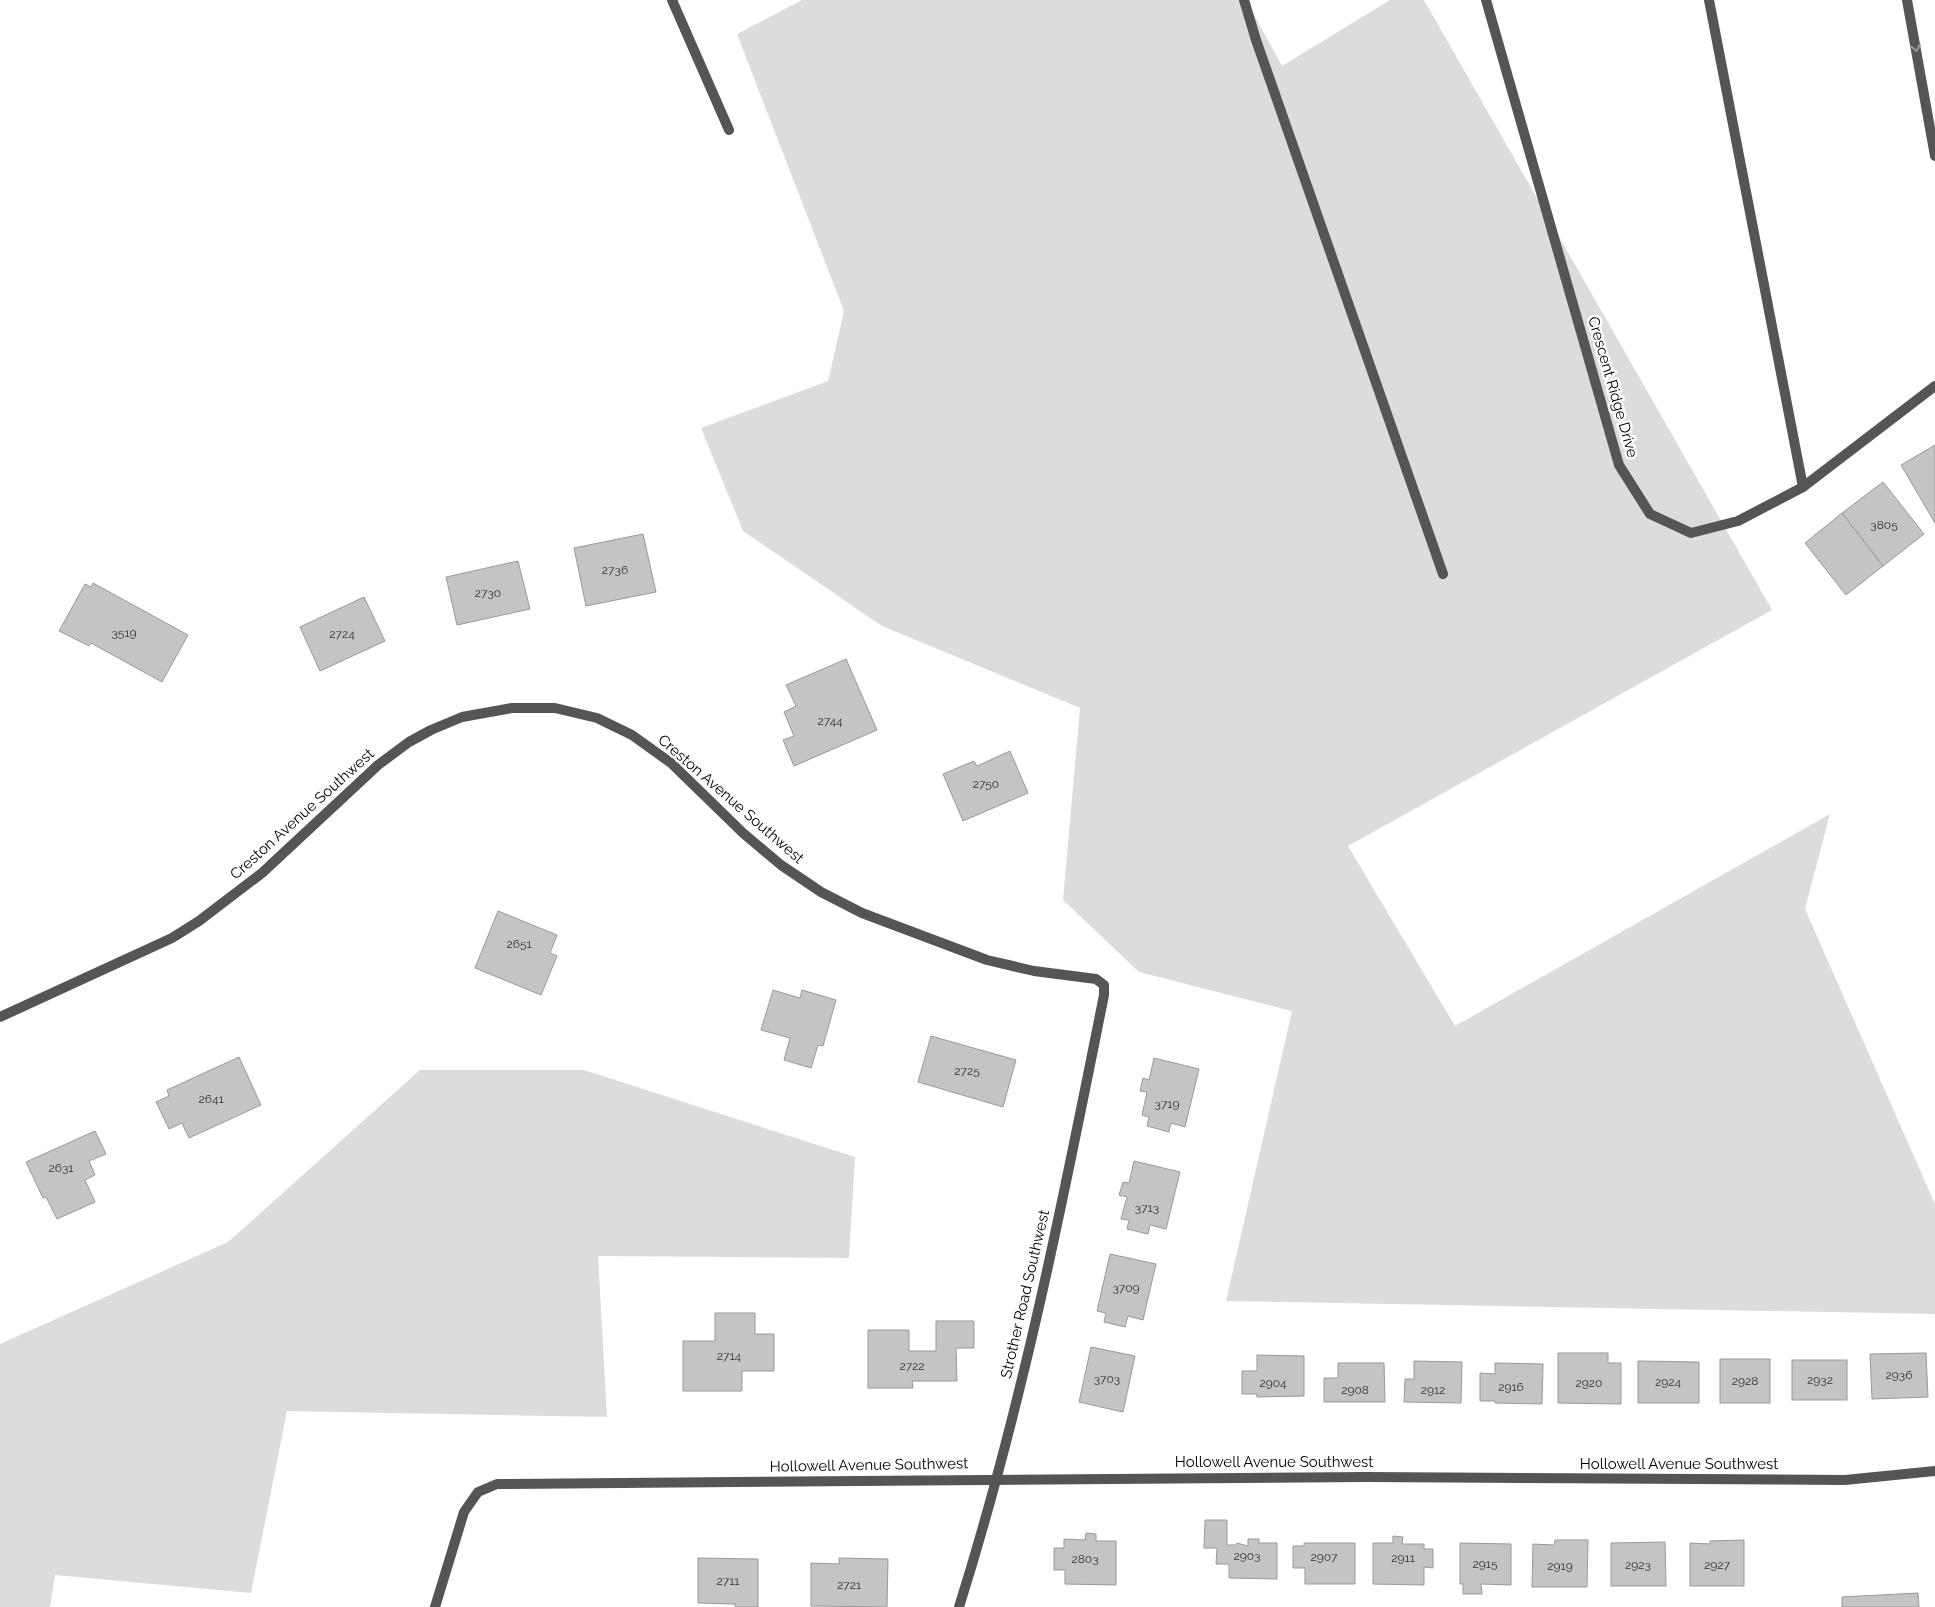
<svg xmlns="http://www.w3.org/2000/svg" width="1935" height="1607" viewBox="0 0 1935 1607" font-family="Raleway,sans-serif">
<rect width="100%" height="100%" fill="#fff"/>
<g fill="#dcdcdc">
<polygon points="802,0 1246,0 1282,66 1390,0 1424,0 1772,610 1348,846 1455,1026 1830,814 1805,909 1935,1204 1935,1314 1226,1301 1292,1011 1139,972 1063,900 1080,708 882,626 743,531 701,428 828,381 844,311 737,34"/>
<polygon points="420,1070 584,1070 855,1157 849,1258 598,1256 607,1417 287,1411 251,1593 55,1575 50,1607 0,1607 0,1344 228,1242"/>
</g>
<g fill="#c4c4c4" stroke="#999">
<polygon points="1935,445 1935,523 1901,465"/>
<polygon points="1883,482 1924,534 1883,566 1842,513"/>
<polygon points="1842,513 1883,566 1846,595 1805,543"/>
<polygon points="643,534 656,592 586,606 574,548"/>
<polygon points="518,561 530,609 457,625 446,577"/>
<polygon points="93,583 188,635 162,682 91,643 89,646 59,631 85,584 91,587"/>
<polygon points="364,597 385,641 320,671 300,627"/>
<polygon points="846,659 877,730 794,766 783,740 794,736 784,712 796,706 786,685"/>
<polygon points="1010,751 1028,793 963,821 943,774 974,761 977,766"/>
<polygon points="498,911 557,935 550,953 557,956 541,995 475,968"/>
<polygon points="773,990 800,998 802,990 836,1000 823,1046 818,1045 811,1068 784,1060 790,1038 761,1030"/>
<polygon points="931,1036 1016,1060 1003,1107 918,1082"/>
<polygon points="239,1057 261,1105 189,1138 182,1123 169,1129 156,1102 169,1096 167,1090"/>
<polygon points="1154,1058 1199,1069 1185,1127 1171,1123 1169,1132 1147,1126 1149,1117 1142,1115 1147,1092 1140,1091 1143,1078 1149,1080"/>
<polygon points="95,1131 106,1154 89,1161 95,1175 85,1180 95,1202 57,1219 46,1197 43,1198 26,1162"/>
<polygon points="1134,1161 1180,1172 1166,1229 1150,1225 1148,1234 1127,1229 1129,1220 1121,1219 1127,1197 1119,1195 1123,1182 1129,1183"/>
<polygon points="1110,1254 1156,1264 1143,1320 1128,1316 1125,1327 1104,1322 1106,1313 1097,1311"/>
<polygon points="715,1313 755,1313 755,1334 774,1334 774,1371 742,1371 742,1391 683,1391 683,1341 715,1341"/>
<polygon points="936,1321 974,1321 974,1348 956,1348 957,1381 912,1381 913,1388 868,1388 868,1330 909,1330 909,1351 936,1351"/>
<polygon points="1091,1347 1135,1356 1123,1412 1079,1402"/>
<polygon points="1558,1353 1608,1353 1608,1363 1621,1363 1621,1404 1558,1403"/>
<polygon points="1926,1353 1928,1397 1872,1399 1870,1354"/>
<polygon points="1257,1355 1304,1356 1304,1396 1257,1397 1256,1394 1242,1394 1242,1371 1257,1371"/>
<rect x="1720" y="1359" width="50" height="44"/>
<rect x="1792" y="1360" width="55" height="40"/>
<polygon points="1414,1361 1462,1362 1461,1403 1404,1402 1405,1379 1414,1379"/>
<polygon points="1638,1361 1699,1362 1699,1403 1638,1403"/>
<polygon points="1338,1363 1384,1363 1385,1402 1324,1402 1324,1378 1338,1378"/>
<polygon points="1495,1363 1543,1364 1542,1404 1495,1403 1495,1401 1480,1401 1480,1373 1495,1374"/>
<polygon points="1205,1520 1227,1520 1227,1545 1236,1545 1237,1543 1248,1546 1248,1539 1259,1539 1259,1543 1277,1543 1277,1579 1229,1578 1229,1564 1216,1564 1217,1548 1204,1548"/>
<polygon points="1086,1533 1096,1534 1096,1541 1116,1541 1116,1585 1065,1584 1065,1570 1054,1570 1054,1548 1064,1548 1064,1539 1085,1540"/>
<polygon points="1393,1536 1403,1537 1402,1544 1424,1544 1424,1549 1433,1549 1433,1568 1424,1567 1424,1585 1373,1584 1373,1543 1393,1543"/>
<polygon points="1555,1540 1588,1540 1587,1587 1532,1587 1533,1544 1554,1545"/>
<polygon points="1744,1540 1744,1586 1690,1586 1690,1543 1710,1544 1710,1541"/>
<polygon points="1665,1542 1666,1586 1611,1586 1611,1543"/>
<polygon points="1304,1543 1355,1543 1355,1584 1305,1584 1305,1568 1293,1568 1293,1546 1304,1546"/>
<polygon points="1460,1543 1511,1544 1511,1585 1481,1584 1482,1594 1463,1594 1463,1584 1460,1584"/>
<polygon points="698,1558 758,1559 758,1607 735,1607 735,1604 698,1603"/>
<polygon points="839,1558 888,1559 887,1607 811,1606 811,1563 839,1564"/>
<polygon points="1918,1593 1919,1607 1842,1607 1842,1597"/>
</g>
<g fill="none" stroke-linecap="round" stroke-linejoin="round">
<polyline stroke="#555" stroke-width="10" points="1709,0 1803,487"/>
<g stroke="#555" stroke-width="10">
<polyline points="672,0 729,130"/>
<polyline points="1244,0 1256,40 1443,574"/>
<polyline points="1486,0 1619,465 1650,514 1691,533 1738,521 1803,487 1935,386"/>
<polyline points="1907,0 1935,156"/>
<path d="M 0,1017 L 172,938 L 199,921 L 262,873 L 378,765 L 409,742 L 431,730 L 462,717 L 512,708 L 555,708 L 597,718 L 632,735 L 671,763 L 743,833 L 781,865 L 821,892 L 862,913 L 987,960 L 1034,971 L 1096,979 L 1104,985 L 1104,995 C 1063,1201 1022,1407 959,1607"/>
<polyline points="435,1607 464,1512 478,1492 497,1484 1366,1477 1845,1480 1935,1471"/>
</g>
</g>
<defs><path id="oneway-chevron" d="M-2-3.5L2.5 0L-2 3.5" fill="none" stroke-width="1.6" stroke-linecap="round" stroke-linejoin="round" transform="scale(1.25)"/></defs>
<use stroke="#999" href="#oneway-chevron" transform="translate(1916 48) rotate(79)"/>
<g text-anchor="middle" stroke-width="5" stroke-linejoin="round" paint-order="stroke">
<g font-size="12" fill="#313131">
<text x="1884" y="529">3805</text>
<text x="615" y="574">2736</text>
<text x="488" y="597">2730</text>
<text x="124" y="637">3519</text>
<text x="342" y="638">2724</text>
<text x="830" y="725">2744</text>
<text x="986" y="788">2750</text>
<text x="519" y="948">2651</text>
<text x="967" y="1075">2725</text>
<text x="211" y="1103">2641</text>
<text x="1167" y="1108">3719</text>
<text x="61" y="1172">2631</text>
<text x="1147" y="1212">3713</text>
<text x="1126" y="1292">3709</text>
<text x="729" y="1360">2714</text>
<text x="912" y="1370">2722</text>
<text x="1899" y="1379">2936</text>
<text x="1107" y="1383">3703</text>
<text x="1820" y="1384">2932</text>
<text x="1745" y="1385">2928</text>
<text x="1668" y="1386">2924</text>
<text x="1273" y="1387">2904</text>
<text x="1589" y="1387">2920</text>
<text x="1511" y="1391">2916</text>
<text x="1355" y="1394">2908</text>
<text x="1433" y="1394">2912</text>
<text x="1247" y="1560">2903</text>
<text x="1324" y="1561">2907</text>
<text x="1403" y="1562">2911</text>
<text x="1085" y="1563">2803</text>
<text x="1485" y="1568">2915</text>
<text x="1638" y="1569">2923</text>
<text x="1717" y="1569">2927</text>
<text x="1560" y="1570">2919</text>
<text x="728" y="1585">2711</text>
<text x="849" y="1589">2721</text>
</g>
<g font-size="15" fill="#000" stroke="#fff">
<text transform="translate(1613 387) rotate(74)" y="5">Crescent Ridge Drive</text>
<text transform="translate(731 799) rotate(41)" y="5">Creston Avenue Southwest</text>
<text transform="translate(302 814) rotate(-42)" y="5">Creston Avenue Southwest</text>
<text transform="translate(1025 1294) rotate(-77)" y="5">Strother Road Southwest</text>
<text x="1274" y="1467">Hollowell Avenue Southwest</text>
<text x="1679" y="1469">Hollowell Avenue Southwest</text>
<text transform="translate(869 1465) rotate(-1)" y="5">Hollowell Avenue Southwest</text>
</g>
</g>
</svg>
